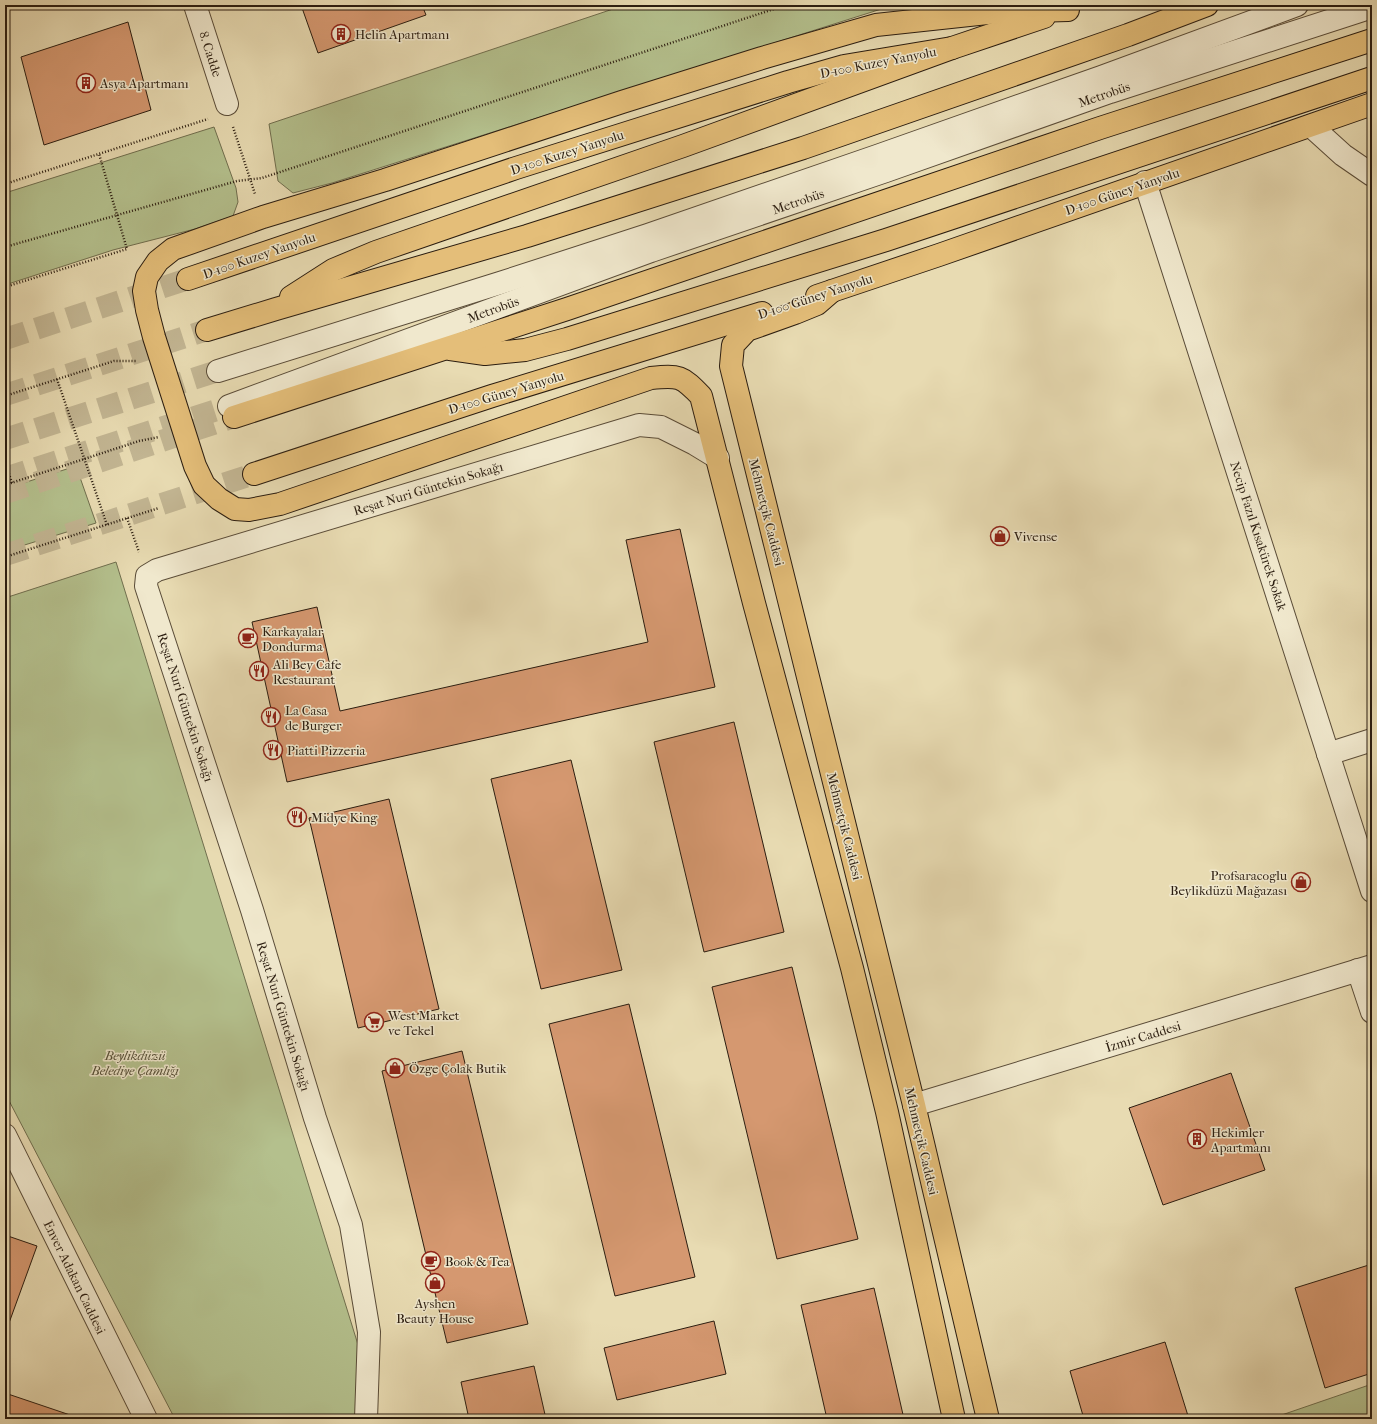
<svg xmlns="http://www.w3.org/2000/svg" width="1377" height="1424" viewBox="0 0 1377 1424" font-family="'IM FELL French Canon',serif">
<rect width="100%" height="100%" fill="#e8dbb2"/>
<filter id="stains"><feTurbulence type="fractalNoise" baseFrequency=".005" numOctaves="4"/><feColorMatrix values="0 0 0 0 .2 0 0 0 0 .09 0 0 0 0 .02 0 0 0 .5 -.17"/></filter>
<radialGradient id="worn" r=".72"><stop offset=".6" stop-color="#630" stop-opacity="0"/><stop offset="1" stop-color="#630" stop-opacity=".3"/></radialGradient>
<g fill="#b4c08d" stroke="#706e4e">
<polygon points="625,5 894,5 332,183 293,193 278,181 269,124"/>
<polygon points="214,127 236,188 238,202 233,216 195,229 113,250 5,285 5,193"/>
<polygon points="76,466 96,523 5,551 5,489"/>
<polygon points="116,562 359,1348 356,1419 175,1419 5,1093 5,598"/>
<polygon points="1372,1384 1372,1419 1270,1419"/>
</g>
<g fill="#d59870" stroke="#2b1d10">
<polygon points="301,5 422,5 426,15 318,53"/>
<polygon points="128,22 151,110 44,145 21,57"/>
<polygon points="680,529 715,687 287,782 252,622 317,607 340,711 648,642 626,540"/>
<polygon points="734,722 784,932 704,952 654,742"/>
<polygon points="571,760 622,970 541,989 491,779"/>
<polygon points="389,799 439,1009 358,1028 309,818"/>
<polygon points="792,967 858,1239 777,1259 712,987"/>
<polygon points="629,1004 695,1277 615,1296 549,1024"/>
<polygon points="462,1051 528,1324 447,1343 382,1071"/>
<polygon points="1231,1073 1265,1170 1163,1205 1129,1108"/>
<polygon points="5,1235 37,1246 5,1334"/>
<polygon points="1372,1264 1372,1373 1325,1388 1295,1288"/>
<polygon points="874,1288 904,1419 827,1419 801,1305"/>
<polygon points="714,1321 726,1374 617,1400 604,1348"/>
<polygon points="1165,1342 1189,1419 1084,1419 1070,1371"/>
<polygon points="534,1366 546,1419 469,1419 461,1382"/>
<polygon points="5,1393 79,1418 79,1419 5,1419"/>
</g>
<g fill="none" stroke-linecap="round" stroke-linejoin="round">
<g stroke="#c2b592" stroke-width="22" stroke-dasharray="22 11" stroke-linecap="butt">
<polyline points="5,439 218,371"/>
<polyline points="5,478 229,406"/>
</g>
<g stroke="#c2b592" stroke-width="22" stroke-dasharray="22 11" stroke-linecap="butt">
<polyline points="5,339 188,279"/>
<polyline points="5,555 254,474"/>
</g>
<g stroke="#c2b592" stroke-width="22" stroke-dasharray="22 11" stroke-linecap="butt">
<polyline points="5,395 207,330"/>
<polyline points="5,493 234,417"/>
</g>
<defs>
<g id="minor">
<polyline points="195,5 227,104"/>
<polyline points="1311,126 1343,155 1372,175"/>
<polyline points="1145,182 1372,891"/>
<polyline points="218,371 500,283 648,235 877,156 1101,77 1297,5"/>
<polyline points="229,406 651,251 886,171 1110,92 1372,7"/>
<polyline points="1328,754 1372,740"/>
<polyline points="1358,970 1372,1012"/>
<polyline points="914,1105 1372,966"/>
<polyline points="5,1135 146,1419"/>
<polyline points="366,1419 369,1332 351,1225 315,1118 252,910 146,586 147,576 157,570 639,425 661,427 695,444 718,458"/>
</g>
<g id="major">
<polyline points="188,279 516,168 788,82 844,66 952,48 1044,17"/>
<polyline points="832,291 817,304 795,313 747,330 733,345 731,366 914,1105 988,1419"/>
<polyline points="817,296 939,255 1372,104"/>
<polyline points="254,474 492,396 762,313"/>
<path d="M 954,1419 L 887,1112 L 852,968 L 754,603 L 701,396 C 682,376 679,375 651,378 L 280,504 L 249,510 L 235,509 L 219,499 L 204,485 L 195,466 L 154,337 L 147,310 L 144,291 L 147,277 L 158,261 L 173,249 L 263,217 L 385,180 L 622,102 L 762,58 L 876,25 L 997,12 L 1068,10"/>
</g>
<g id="highway">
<polyline points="291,297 333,270 376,252 683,146 952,48"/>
<polyline points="207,330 276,309 527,236 803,148 1128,35 1207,5"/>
<polyline points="450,349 485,354 525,350 567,339 886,240 1372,78"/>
<polyline points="234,417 567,309 1100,128 1372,40"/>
</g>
</defs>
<use href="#minor" stroke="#5a4c38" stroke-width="24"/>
<use href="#major" stroke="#2b1d10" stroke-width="24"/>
<use href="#highway" stroke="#2b1d10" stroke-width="24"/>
<g stroke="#2b1d10" stroke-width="2.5" stroke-dasharray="1 2" stroke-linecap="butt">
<polyline points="233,127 255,194"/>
<polyline points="5,184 208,119"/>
<polyline points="5,247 237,181 262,178 786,5"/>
<polyline points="5,287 127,249 99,154"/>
<polyline points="57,379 107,525"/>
<polyline points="5,396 114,361 136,361"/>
<polyline points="5,462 12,483"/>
<polyline points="5,485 139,441 159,437"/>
<polyline points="127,518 139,552"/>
<polyline points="5,557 159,508"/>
</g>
<use href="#minor" stroke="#f0e8cd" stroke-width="22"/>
<use href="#major" stroke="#e4be79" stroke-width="22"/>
<use href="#highway" stroke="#e4be79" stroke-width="22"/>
</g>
<defs>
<symbol id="building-ring" viewBox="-11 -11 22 22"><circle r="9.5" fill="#f0e8cd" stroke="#8f2418" stroke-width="1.5"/><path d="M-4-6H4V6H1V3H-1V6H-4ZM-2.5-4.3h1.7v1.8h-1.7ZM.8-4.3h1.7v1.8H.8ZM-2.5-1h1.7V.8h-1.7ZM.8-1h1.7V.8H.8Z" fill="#8f2418"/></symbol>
<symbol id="shop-ring" viewBox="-11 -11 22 22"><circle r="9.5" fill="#f0e8cd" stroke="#8f2418" stroke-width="1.5"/><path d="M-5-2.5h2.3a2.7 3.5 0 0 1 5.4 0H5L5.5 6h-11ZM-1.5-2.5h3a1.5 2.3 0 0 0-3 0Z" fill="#8f2418"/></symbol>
<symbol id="cafe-ring" viewBox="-11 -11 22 22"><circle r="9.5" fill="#f0e8cd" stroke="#8f2418" stroke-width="1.5"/><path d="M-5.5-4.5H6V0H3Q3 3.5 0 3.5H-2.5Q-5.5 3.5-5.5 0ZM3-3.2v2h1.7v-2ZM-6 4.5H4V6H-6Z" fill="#8f2418"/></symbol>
<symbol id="restaurant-ring" viewBox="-11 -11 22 22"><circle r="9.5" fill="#f0e8cd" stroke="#8f2418" stroke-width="1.5"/><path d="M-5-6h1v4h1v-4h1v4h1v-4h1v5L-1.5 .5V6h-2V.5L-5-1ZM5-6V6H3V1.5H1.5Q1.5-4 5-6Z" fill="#8f2418"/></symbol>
<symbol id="supermarket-ring" viewBox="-11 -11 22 22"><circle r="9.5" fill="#f0e8cd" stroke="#8f2418" stroke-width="1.5"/><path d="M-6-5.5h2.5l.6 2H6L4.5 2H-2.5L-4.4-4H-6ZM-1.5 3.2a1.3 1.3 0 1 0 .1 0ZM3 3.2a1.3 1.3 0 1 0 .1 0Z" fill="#8f2418"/></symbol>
</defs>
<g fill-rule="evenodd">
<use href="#building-ring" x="330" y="23" width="22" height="22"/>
<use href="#building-ring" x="75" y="72" width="22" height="22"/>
<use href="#shop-ring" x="989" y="525" width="22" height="22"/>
<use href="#cafe-ring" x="237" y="627" width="22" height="22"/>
<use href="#restaurant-ring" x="248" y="660" width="22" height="22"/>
<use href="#restaurant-ring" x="260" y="706" width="22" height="22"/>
<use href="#restaurant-ring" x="262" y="739" width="22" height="22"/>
<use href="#restaurant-ring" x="286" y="806" width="22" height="22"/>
<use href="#shop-ring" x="1290" y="871" width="22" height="22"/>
<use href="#supermarket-ring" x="363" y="1011" width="22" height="22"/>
<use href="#shop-ring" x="384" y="1057" width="22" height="22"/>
<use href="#building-ring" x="1186" y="1128" width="22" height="22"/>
<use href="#cafe-ring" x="420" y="1250" width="22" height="22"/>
<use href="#shop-ring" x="424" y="1272" width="22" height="22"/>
</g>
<g text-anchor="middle" stroke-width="3" stroke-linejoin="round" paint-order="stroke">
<g font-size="13" fill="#2b1d10" stroke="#f0e8cd" text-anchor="start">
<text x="355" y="39">Helin Apartmanı</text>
<text x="100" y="88">Asya Apartmanı</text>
<text x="1014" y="541">Vivense</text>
<text x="262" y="636">Karkayalar<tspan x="262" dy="15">Dondurma</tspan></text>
<text x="273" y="669">Ali Bey Cafe<tspan x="273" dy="15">Restaurant</tspan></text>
<text x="285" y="715">La Casa<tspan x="285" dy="15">de Burger</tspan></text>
<text x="287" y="755">Piatti Pizzeria</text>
<text x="311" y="822">Midye King</text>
<text x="1287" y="880" text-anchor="end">Profsaracoglu<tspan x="1287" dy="15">Beylikdüzü Mağazası</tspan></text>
<text x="388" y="1020">West Market<tspan x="388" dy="15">ve Tekel</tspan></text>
<text x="409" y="1073">Özge Çolak Butik</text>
<text x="1211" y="1137">Hekimler<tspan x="1211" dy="15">Apartmanı</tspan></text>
<text x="445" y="1266">Book &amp; Tea</text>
<text x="435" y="1308" text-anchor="middle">Ayshen<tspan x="435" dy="15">Beauty House</tspan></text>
</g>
<g font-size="13" fill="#2b1d10" stroke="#f0e8cd">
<text transform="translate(211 54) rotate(72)" y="5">8. Cadde</text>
<text transform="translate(878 62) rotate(-11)" y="5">D-100 Kuzey Yanyolu</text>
<text transform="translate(1104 94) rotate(-19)" y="5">Metrobüs</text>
<text transform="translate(567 152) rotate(-18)" y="5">D-100 Kuzey Yanyolu</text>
<text transform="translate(1122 191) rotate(-19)" y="5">D-100 Güney Yanyolu</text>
<text transform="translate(798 201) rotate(-19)" y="5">Metrobüs</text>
<text transform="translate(259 255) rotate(-19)" y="5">D-100 Kuzey Yanyolu</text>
<text transform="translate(815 296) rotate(-18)" y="5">D-100 Güney Yanyolu</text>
<text transform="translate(493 309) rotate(-20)" y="5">Metrobüs</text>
<text transform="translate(506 392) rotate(-17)" y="5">D-100 Güney Yanyolu</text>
<text transform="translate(428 488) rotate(-17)" y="5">Reşat Nuri Güntekin Sokağı</text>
<text transform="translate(767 512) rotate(76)" y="5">Mehmetçik Caddesi</text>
<text transform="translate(1259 536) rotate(72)" y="5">Necip Fazıl Kısakürek Sokak</text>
<text transform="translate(186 707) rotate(72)" y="5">Reşat Nuri Güntekin Sokağı</text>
<text transform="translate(845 826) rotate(76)" y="5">Mehmetçik Caddesi</text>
<text transform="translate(284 1016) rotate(73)" y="5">Reşat Nuri Güntekin Sokağı</text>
<text transform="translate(1143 1036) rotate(-17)" y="5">İzmir Caddesi</text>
<text transform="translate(922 1141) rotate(77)" y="5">Mehmetçik Caddesi</text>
<text transform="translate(75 1277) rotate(64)" y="5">Enver Adakan Caddesi</text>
</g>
<g font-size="13" font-style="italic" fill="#544e36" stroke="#f0e8cd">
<text x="135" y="1060">Beylikdüzü<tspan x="135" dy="15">Belediye Çamlığı</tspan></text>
</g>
</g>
<rect width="1377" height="1424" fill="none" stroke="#e8dbb2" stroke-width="20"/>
<rect x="6" y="6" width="1365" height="1412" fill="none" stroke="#2b1d10" stroke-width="2"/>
<rect x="10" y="10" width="1357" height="1404" fill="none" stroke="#2b1d10"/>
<rect width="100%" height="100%" filter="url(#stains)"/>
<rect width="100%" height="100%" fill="url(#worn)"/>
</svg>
